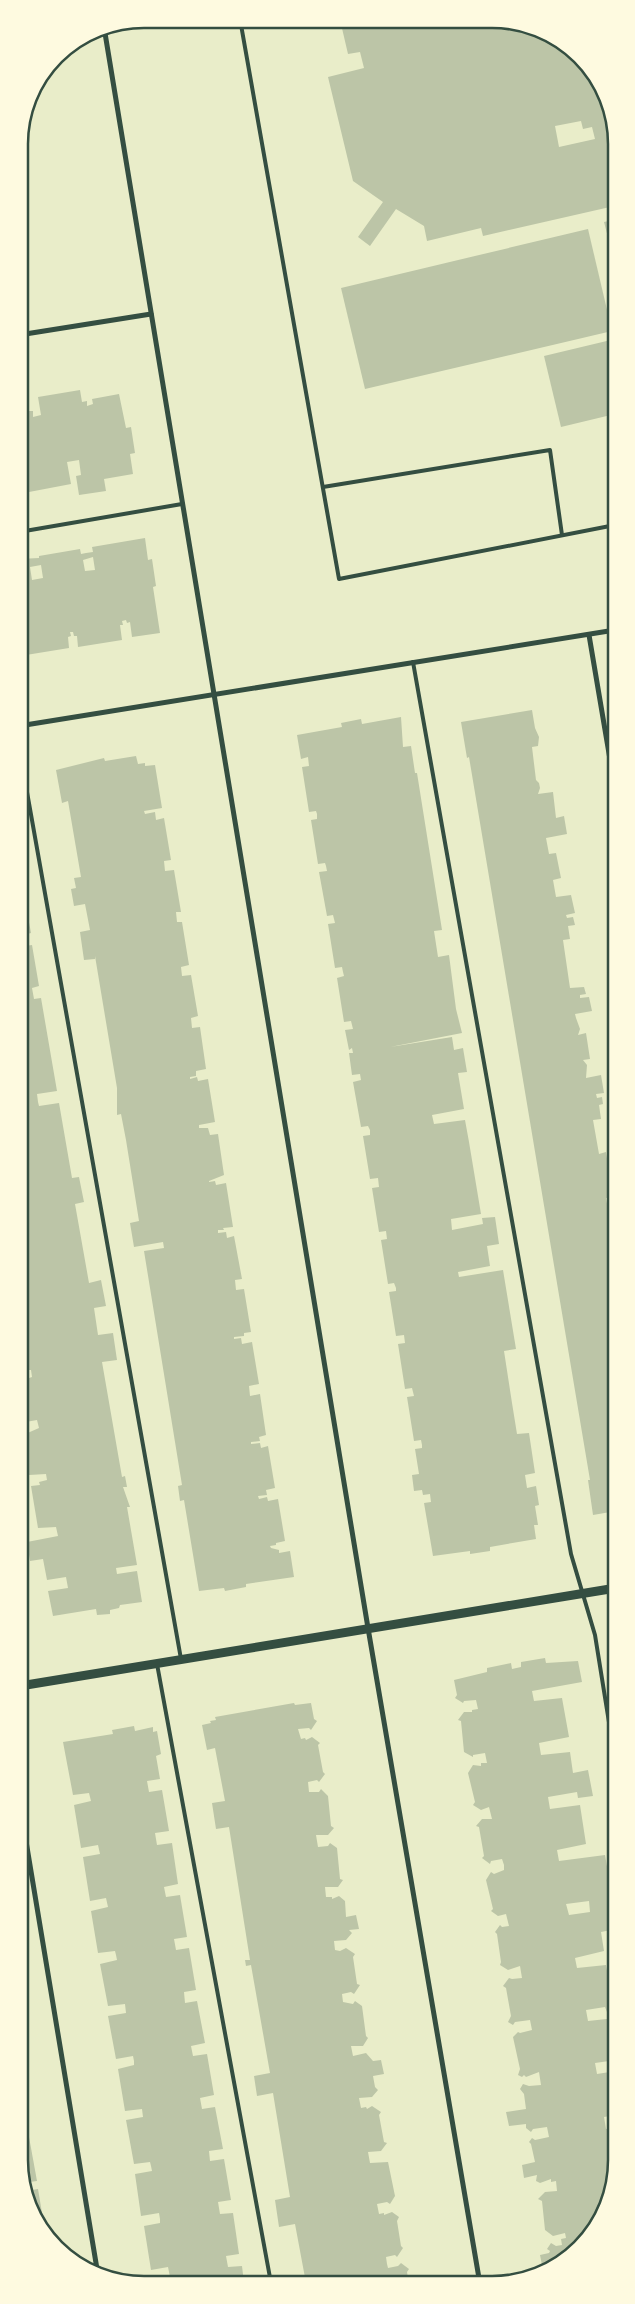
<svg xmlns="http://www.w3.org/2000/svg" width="635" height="2304" viewBox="0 0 635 2304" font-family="Inter,sans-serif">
<rect width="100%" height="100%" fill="#e9edc9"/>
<g fill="#bcc5a7" fill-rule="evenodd">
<path d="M 344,20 L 516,21 L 580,55 L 604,89 L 615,127 L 615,264 L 604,222 L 613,220 L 610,207 L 483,236 L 481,228 L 427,241 L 424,226 L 396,209 L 370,246 L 358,237 L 383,202 L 353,181 L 328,77 L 364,68 L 360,52 L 348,54 L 341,24 L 345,24 ZM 581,121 L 583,129 L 592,127 L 595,139 L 559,147 L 555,126 Z"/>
<polygon points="588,229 612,331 365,389 341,288"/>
<polygon points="615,339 615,414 561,427 544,356"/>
<polygon points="80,390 82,402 87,401 87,406 93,404 92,399 119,394 126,428 131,427 135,453 130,454 133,474 104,479 106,491 79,495 76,476 81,475 79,460 67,462 71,484 29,492 25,469 19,471 19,402 27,401 28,411 33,411 33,417 41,415 38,397"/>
<path d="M 145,538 L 148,560 L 152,559 L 156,586 L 153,587 L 160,633 L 132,637 L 130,622 L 127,623 L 126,620 L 122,621 L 123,625 L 120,625 L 122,640 L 78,647 L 77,636 L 74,636 L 73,632 L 70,632 L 71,636 L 68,637 L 69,648 L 26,655 L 24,642 L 21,642 L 19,639 L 19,559 L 39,558 L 39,556 L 80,549 L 81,554 L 86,553 L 93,552 L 92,547 ZM 93,557 L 95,570 L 85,571 L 83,560 ZM 41,565 L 43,578 L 32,580 L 30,567 Z"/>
<polygon points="532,710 535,728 539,737 538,746 532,747 536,780 539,783 540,788 538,794 553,792 556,818 564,816 567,834 546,838 549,854 556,853 561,878 553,880 556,897 571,895 575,913 566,915 567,918 573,917 575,925 568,926 570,939 563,940 570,988 584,987 586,994 580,995 580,998 589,997 592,1011 575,1014 576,1018 580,1029 578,1035 586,1033 590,1059 583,1060 587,1065 586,1078 601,1075 604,1093 596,1094 597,1098 602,1097 603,1104 599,1105 601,1119 593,1120 599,1154 606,1152 610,1178 616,1177 616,1197 606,1198 609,1215 616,1214 616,1240 613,1240 616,1255 616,1511 593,1515 588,1480 590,1480 565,1331 469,757 467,758 461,722"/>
<polygon points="401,717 403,747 411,746 415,773 417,773 442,930 434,931 438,957 449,955 456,1009 462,1033 390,1047 452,1037 454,1050 463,1048 467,1072 458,1073 464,1109 432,1115 434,1124 465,1120 469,1142 481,1214 451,1219 452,1230 483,1224 482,1218 495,1217 499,1244 487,1246 490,1266 458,1272 459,1277 503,1270 516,1349 504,1351 512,1403 517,1434 529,1433 535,1473 525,1475 527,1488 536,1486 539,1505 535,1506 538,1525 534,1525 536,1539 490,1547 490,1551 470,1554 470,1551 433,1556 424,1503 431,1502 430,1494 423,1495 422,1490 414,1491 412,1475 419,1474 415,1449 422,1448 422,1445 421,1440 414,1441 407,1397 414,1396 412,1388 405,1389 398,1344 405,1343 404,1335 396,1336 389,1292 396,1291 396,1288 394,1283 388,1284 381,1240 387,1239 386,1231 379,1232 372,1188 379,1187 378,1178 370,1179 363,1136 370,1135 370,1130 368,1126 361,1127 353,1082 361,1080 360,1074 352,1075 349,1053 353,1053 352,1048 349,1050 345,1030 353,1029 351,1021 344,1022 337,978 344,976 343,972 342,967 335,968 328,924 335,923 333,915 327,916 319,872 327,871 326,866 325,863 318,864 311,820 317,819 317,814 316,811 309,812 302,767 309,766 308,757 301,759 297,735 342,727 341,723 361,719 362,724"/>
<polygon points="136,756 138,764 145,763 145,766 155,765 162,808 144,811 145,814 155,812 156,820 164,818 171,860 164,861 165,871 174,870 181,912 176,912 177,922 182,922 189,965 181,967 182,976 191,975 198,1016 191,1018 192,1028 200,1027 206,1069 196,1071 196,1076 190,1077 190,1079 197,1077 198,1081 208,1079 215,1122 199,1125 199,1128 208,1128 210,1135 218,1134 224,1175 209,1181 209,1182 215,1181 216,1185 226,1183 233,1227 223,1228 224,1230 218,1230 218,1233 226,1232 227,1238 234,1236 242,1279 235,1280 236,1290 244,1289 251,1332 244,1333 244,1336 234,1337 234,1339 241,1338 242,1344 252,1342 259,1384 249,1386 250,1396 260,1394 266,1435 259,1437 260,1441 251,1442 251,1444 260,1443 261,1448 268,1446 275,1488 266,1490 267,1495 258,1496 259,1499 267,1497 268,1501 278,1499 285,1541 276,1543 276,1545 270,1546 271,1548 279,1550 279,1553 290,1551 294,1577 246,1584 246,1587 225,1591 224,1588 199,1591 184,1500 180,1501 178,1486 182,1485 144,1251 164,1248 163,1242 134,1247 130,1223 139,1221 126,1140 121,1114 117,1115 117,1088 95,956 95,959 84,960 80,932 90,930 85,904 74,906 71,889 76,888 74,878 81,877 68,801 62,803 56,770 104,758 105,761"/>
<polygon points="19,868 31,933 23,935 25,946 32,945 39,986 32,988 34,999 41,998 57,1091 37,1094 38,1102 39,1106 59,1103 72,1178 79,1177 84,1202 75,1204 89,1283 101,1280 106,1306 94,1308 98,1335 113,1333 117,1360 102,1362 122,1477 125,1476 127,1487 123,1487 130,1507 127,1507 137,1565 116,1568 117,1574 137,1571 142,1602 120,1605 119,1608 110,1610 110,1614 97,1615 96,1609 53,1616 48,1591 68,1588 66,1577 47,1580 43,1559 30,1561 27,1542 58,1536 56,1527 38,1528 31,1486 40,1485 39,1482 47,1480 46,1474 29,1475 23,1435 39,1428 37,1420 20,1423 20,1381 32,1377 31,1370 23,1370 20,1349 20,1323 22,1323 19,1317"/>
<path d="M 545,1658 L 546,1663 L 578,1661 L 582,1682 L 532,1691 L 534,1701 L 562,1698 L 569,1737 L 539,1743 L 541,1755 L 570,1752 L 573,1773 L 588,1770 L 593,1796 L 578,1798 L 577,1792 L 548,1797 L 550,1809 L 580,1805 L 586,1844 L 557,1850 L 559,1861 L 605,1855 L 616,1918 L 616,1929 L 601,1932 L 604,1951 L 575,1958 L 577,1968 L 606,1965 L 614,2011 L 607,2012 L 605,2007 L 586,2010 L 588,2021 L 616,2018 L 616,2060 L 595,2063 L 597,2074 L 616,2071 L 616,2115 L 604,2117 L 606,2129 L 616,2127 L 616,2168 L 612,2171 L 613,2179 L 607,2209 L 585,2243 L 551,2269 L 543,2270 L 540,2255 L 549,2253 L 550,2251 L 547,2249 L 551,2243 L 556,2246 L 562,2245 L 561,2239 L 566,2238 L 565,2233 L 553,2236 L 545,2230 L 542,2201 L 538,2199 L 545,2192 L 557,2191 L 556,2181 L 551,2182 L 551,2179 L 540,2183 L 536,2181 L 537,2175 L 524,2178 L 522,2165 L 535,2162 L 531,2144 L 529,2142 L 532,2138 L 535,2140 L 549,2137 L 547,2127 L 533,2129 L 531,2132 L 526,2128 L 526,2124 L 509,2126 L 506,2112 L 526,2109 L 524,2094 L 520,2089 L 523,2084 L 529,2086 L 541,2085 L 539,2072 L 526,2077 L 524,2075 L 522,2077 L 518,2075 L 520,2069 L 513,2037 L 518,2032 L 520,2033 L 532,2030 L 530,2020 L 515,2022 L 513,2025 L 508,2022 L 511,2016 L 506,1988 L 503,1986 L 509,1978 L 512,1979 L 522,1978 L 520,1966 L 508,1970 L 500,1965 L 501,1962 L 497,1934 L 495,1932 L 500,1925 L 502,1927 L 509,1926 L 506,1914 L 498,1916 L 491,1911 L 493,1909 L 486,1880 L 491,1872 L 494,1874 L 504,1870 L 504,1865 L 502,1859 L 491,1861 L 490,1864 L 482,1858 L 484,1856 L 479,1827 L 476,1826 L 482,1819 L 492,1819 L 489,1807 L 481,1810 L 473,1805 L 475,1802 L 468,1773 L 473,1765 L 481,1766 L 481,1763 L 487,1763 L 485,1753 L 473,1755 L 473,1757 L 464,1752 L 461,1721 L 458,1720 L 464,1712 L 472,1712 L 472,1710 L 478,1709 L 476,1700 L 464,1701 L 463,1703 L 455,1698 L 457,1695 L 454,1680 L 487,1672 L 487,1668 L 511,1663 L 512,1669 L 521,1667 L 521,1662 ZM 589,1901 L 590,1912 L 569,1915 L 566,1904 Z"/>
<polygon points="294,1703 295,1705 311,1703 314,1719 317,1721 311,1730 309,1728 298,1729 301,1739 305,1738 306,1740 312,1737 320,1743 318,1745 323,1772 325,1774 319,1782 317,1780 308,1782 309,1792 319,1792 321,1789 328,1796 331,1826 334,1828 328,1835 316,1835 318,1847 328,1846 330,1843 337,1848 340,1879 343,1880 338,1887 325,1887 326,1897 332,1897 332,1899 339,1896 345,1901 346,1917 356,1915 359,1929 349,1930 352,1933 346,1940 334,1941 335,1950 340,1951 346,1948 355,1954 353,1957 357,1984 360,1985 354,1994 351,1992 342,1994 343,2002 353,2004 355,2001 362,2006 366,2036 368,2038 363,2046 351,2046 353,2056 366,2053 373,2061 381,2060 384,2074 373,2076 375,2087 378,2090 372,2097 359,2098 361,2108 366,2107 367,2109 372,2106 381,2112 379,2115 384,2142 387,2143 381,2151 368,2152 370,2163 388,2162 395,2196 390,2204 387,2202 377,2204 379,2214 384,2213 384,2215 392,2212 399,2217 397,2221 401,2246 403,2248 397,2257 395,2255 386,2257 387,2264 388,2268 398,2266 401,2263 409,2269 407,2272 409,2284 306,2283 295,2224 279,2227 275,2200 290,2197 273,2093 257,2096 254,2076 270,2073 251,1965 246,1966 245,1960 250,1960 229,1827 216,1829 212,1803 225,1801 215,1748 207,1750 202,1725 211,1723 210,1721 216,1720 215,1717"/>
<polygon points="134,1726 135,1731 153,1727 153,1732 157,1731 161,1754 156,1756 160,1779 147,1781 149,1792 162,1790 169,1831 155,1833 157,1845 172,1843 178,1884 164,1887 166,1897 180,1895 187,1937 174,1939 176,1950 189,1948 196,1990 184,1992 185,2003 197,2001 205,2043 191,2046 193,2056 207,2054 214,2095 200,2098 202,2109 215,2107 223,2149 209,2151 210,2161 224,2159 231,2200 218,2202 220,2214 233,2213 239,2254 226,2256 228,2267 242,2266 244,2283 153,2283 153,2280 170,2277 168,2267 151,2270 144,2226 160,2223 160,2219 159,2213 141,2216 135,2174 152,2171 151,2166 150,2162 134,2164 126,2120 143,2117 142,2109 125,2111 118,2069 134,2065 134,2061 133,2056 116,2059 108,2016 126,2013 125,2004 108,2006 100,1964 117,1960 116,1955 115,1951 98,1953 91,1911 108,1907 106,1898 90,1901 83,1857 100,1854 98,1845 81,1848 74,1805 91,1801 89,1793 73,1795 63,1742 113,1734 112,1730"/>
<polygon points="20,2087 28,2128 20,2129"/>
<polygon points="29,2137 37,2181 22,2183 20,2177 20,2138"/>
<polygon points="38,2189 45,2231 44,2231 26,2191"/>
</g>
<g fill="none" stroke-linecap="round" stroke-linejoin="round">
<g stroke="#344e41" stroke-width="4">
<polyline points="240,19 339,579 615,525"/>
<polyline points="323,487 550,450 562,535"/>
<polyline points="19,532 182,504"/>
<polyline points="413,662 571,1554 595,1635 616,1766"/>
<polyline points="19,747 181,1659"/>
<polyline points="157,1664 271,2283"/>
</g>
<g stroke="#344e41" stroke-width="5">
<polyline points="104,27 368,1628 480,2284"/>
<polyline points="19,335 151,314"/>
<polyline points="589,635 615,789"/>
<polyline points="19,726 615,630"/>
<polyline points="20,1805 98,2275"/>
</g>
<polyline stroke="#344e41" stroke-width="9" points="20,1686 616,1588"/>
</g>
<path d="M0 0H635V2304H0ZM144 28H492A116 116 0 0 1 608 144V2160A116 116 0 0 1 492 2276H144A116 116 0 0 1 28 2160V144A116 116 0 0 1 144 28Z" fill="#fefae0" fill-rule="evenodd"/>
<path fill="none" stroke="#344e41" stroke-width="2.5" d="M144 28H492A116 116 0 0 1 608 144V2160A116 116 0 0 1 492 2276H144A116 116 0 0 1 28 2160V144A116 116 0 0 1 144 28Z"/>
</svg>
